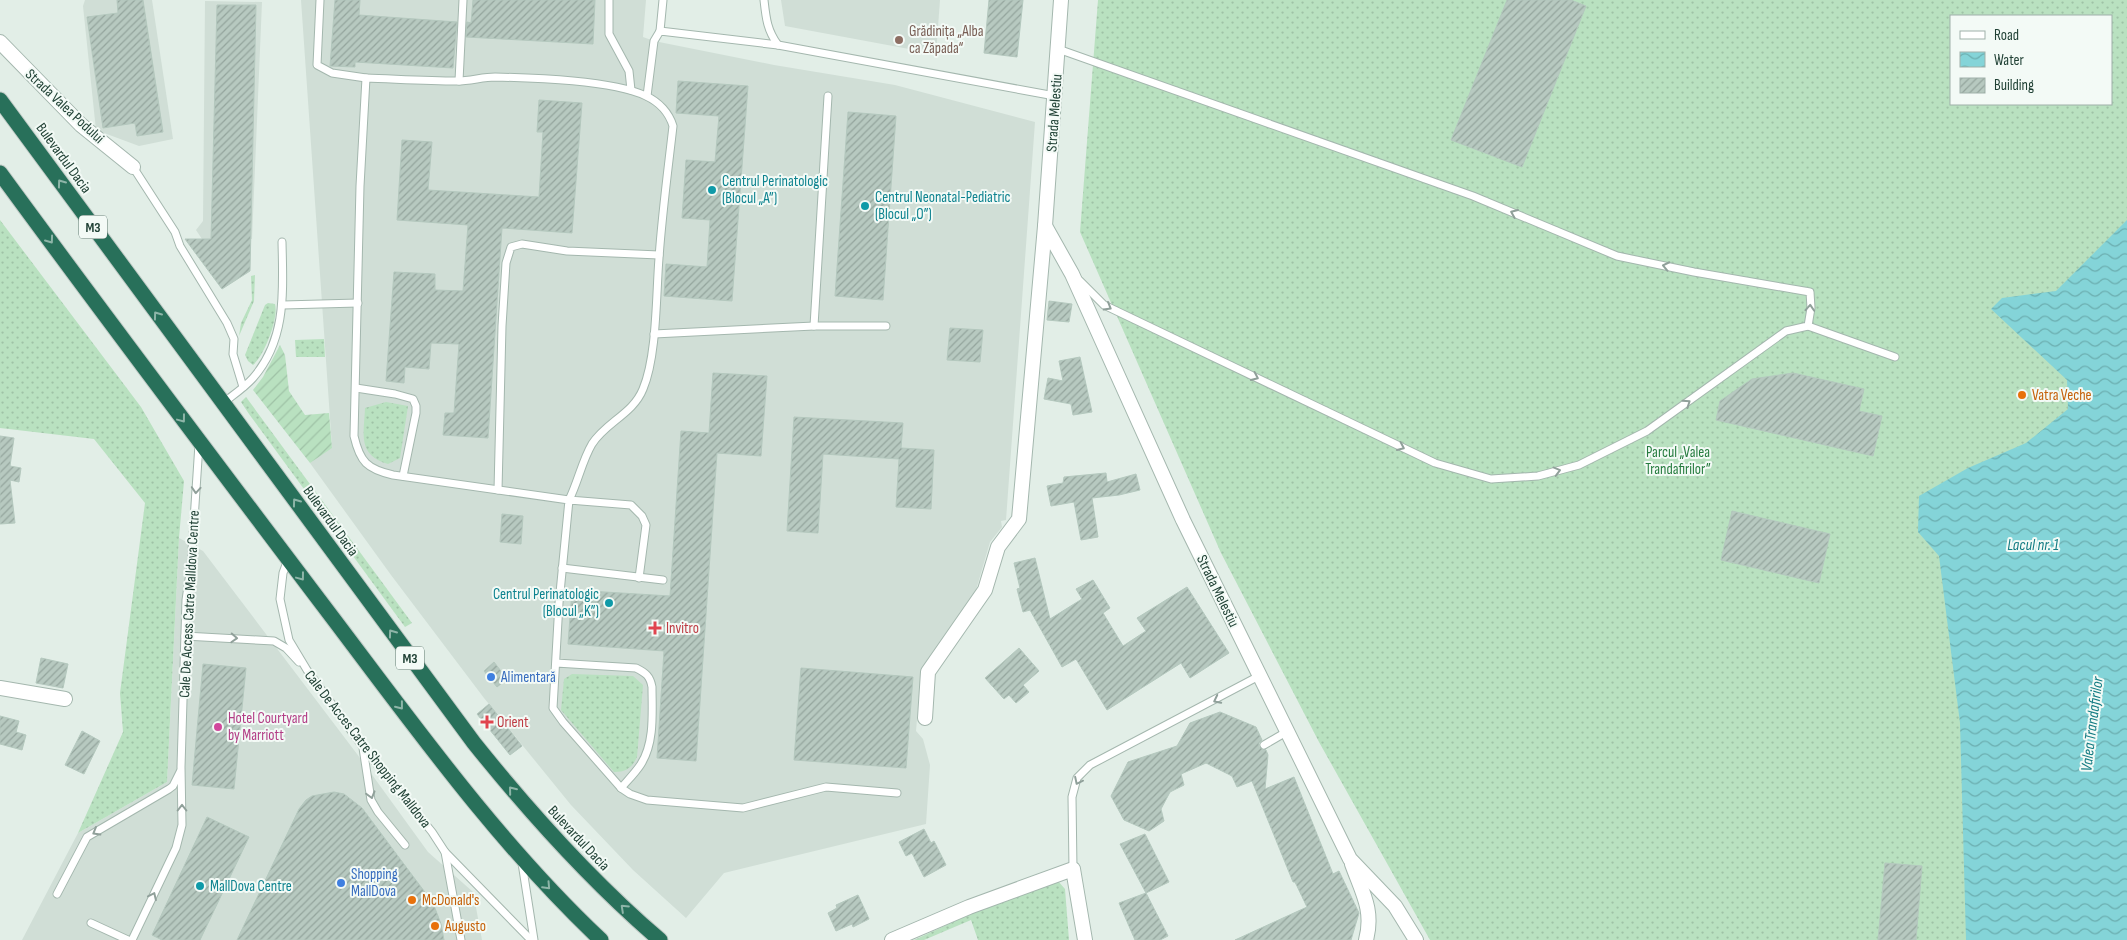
<svg xmlns="http://www.w3.org/2000/svg" width="2127" height="940" viewBox="0 0 2127 940" font-family="'Sofia Sans Condensed',sans-serif">
<defs>
<pattern id="grass-dots" width="8" height="8" patternUnits="userSpaceOnUse" patternTransform="scale(1.25)"><rect width="8" height="8" fill="#b9e1c0"/><path d="M2 2h.1M6 6h.1" fill="none" stroke="#9fc2a6" stroke-width="1.8" stroke-linecap="round"/></pattern>
<pattern id="garden-furrows" width="10" height="10" patternUnits="userSpaceOnUse" patternTransform="scale(1.25)"><rect width="10" height="10" fill="#b9e1c0"/><path d="M-1 1l2-2M0 10L10 0M9 11l2-2" fill="none" stroke="#9fc2a6"/></pattern>
<pattern id="water-waves" width="16" height="10" patternUnits="userSpaceOnUse" patternTransform="scale(1.25)"><rect width="16" height="10" fill="#84d4d8"/><path d="M0 5q4-4 8 0t8 0" fill="none" stroke="#6caeb0"/></pattern>
<pattern id="building-hatch" width="6" height="6" patternUnits="userSpaceOnUse" patternTransform="scale(1.25)"><rect width="6" height="6" fill="#b7c9c0"/><path d="M-1 1l2-2M0 6l6-6M5 7l2-2" fill="none" stroke="#94a59d"/></pattern>
</defs>
<rect width="100%" height="100%" fill="#e2eee7"/>
<g fill="#d0ded6">
<polygon points="85,0 152,0 173,139 139,146 96,130 83,6"/>
<polygon points="301,0 646,0 643,37 654,41 774,65 895,85 1035,122 1006,520 1001,521 1002,527 990,542 976,590 921,673 916,731 923,739 930,765 926,824 724,873 686,918 633,870 571,805 484,698 391,575 310,463 332,447"/>
<polygon points="781,0 940,0 936,54 785,26"/>
<polygon points="205,1 262,2 252,239 202,239 196,230 203,221"/>
<polygon points="179,538 203,551 357,754 428,852 481,899 475,902 482,940 22,940 78,833 167,782"/>
</g>
<g fill="url(#grass-dots)" fill-rule="evenodd">
<path d="M 1098,0 L 2127,0 L 2127,940 L 1430,940 L 1319,742 L 1221,553 L 1080,232 ZM 1951,16 L 2111,16 L 2111,104 L 1951,104 Z"/>
<polygon points="0,220 141,407 184,481 179,538 167,782 78,833 123,732 120,693 145,503 94,439 0,428"/>
<polygon points="255,275 254,301 239,336 241,323 252,300 251,276"/>
<path d="M 268,303 L 275,304 C 279,318 264,356 253,365 L 248,361 L 245,355 L 265,305 Z"/>
<polygon points="324,339 325,357 296,357 295,340"/>
<polygon points="246,397 412,623 405,627 249,414 241,402"/>
<path d="M 386,402 L 408,406 L 400,458 L 388,464 C 357,455 364,434 365,408 Z"/>
<path d="M 572,674 L 633,676 L 643,685 L 637,757 C 632,768 626,772 614,772 L 561,710 L 564,679 Z"/>
<polygon points="1058,881 1065,889 1069,940 978,940 971,920 924,940 914,940 973,913 977,909"/>
</g>
<polygon fill="url(#garden-furrows)" points="280,345 285,355 289,391 305,415 329,413 332,448 310,463 253,390 263,377"/>
<polygon fill="url(#water-waves)" points="2127,220 2127,940 1966,940 1960,723 1939,556 1918,532 1919,496 1968,468 2026,443 2068,409 2067,380 1991,309 2002,298 2056,291"/>
<g fill="url(#building-hatch)" stroke="#b4c8be">
<polygon points="117,0 143,0 163,132 137,136 135,123 103,128 87,17 118,13"/>
<polygon points="335,0 360,0 359,15 457,22 453,68 355,62 355,67 330,66"/>
<polygon points="473,0 595,0 593,44 466,37 467,22 471,23"/>
<polygon points="989,0 1023,0 1017,57 984,53"/>
<polygon points="1507,0 1571,0 1586,6 1522,167 1451,140"/>
<polygon points="217,5 256,5 250,271 222,289 185,239 211,239"/>
<polygon points="678,81 748,86 732,301 664,296 666,264 707,267 710,220 682,218 686,160 715,162 719,116 676,113"/>
<polygon points="539,100 582,103 572,233 502,228 488,438 443,435 445,413 454,413 459,344 431,343 429,369 405,367 404,383 386,381 394,272 435,274 435,290 463,291 468,225 397,220 402,140 432,142 428,190 539,197 543,132 537,132"/>
<polygon points="848,112 896,116 883,300 835,296"/>
<polygon points="1049,301 1072,304 1069,322 1047,320"/>
<polygon points="950,328 983,330 980,362 947,360"/>
<polygon points="1080,357 1092,412 1073,415 1071,404 1044,399 1048,378 1063,381 1059,361"/>
<polygon points="713,373 767,376 761,456 717,453 696,761 657,758 664,651 568,644 572,590 670,596 681,431 709,433"/>
<polygon points="1793,373 1864,389 1859,411 1882,416 1873,456 1716,420 1720,401 1752,379"/>
<polygon points="794,417 903,423 901,448 934,450 931,509 896,507 899,459 823,454 818,533 787,531"/>
<polygon points="0,436 14,438 10,466 21,468 19,482 10,480 15,523 0,524"/>
<polygon points="1106,473 1107,482 1136,474 1140,490 1119,495 1092,498 1098,537 1081,540 1074,502 1051,506 1047,486 1063,483 1064,477"/>
<polygon points="1732,511 1830,534 1819,583 1721,560"/>
<polygon points="502,514 523,516 521,544 500,542"/>
<polygon points="1035,558 1050,619 1082,599 1076,589 1093,580 1110,608 1103,613 1123,646 1146,631 1137,618 1187,587 1229,653 1190,678 1181,663 1107,710 1076,659 1062,667 1030,610 1023,612 1017,589 1020,588 1014,563"/>
<polygon points="1019,648 1039,671 1023,685 1029,692 1016,703 1009,695 1004,699 985,678"/>
<polygon points="41,658 68,664 63,688 36,683"/>
<polygon points="494,662 507,679 497,687 484,671"/>
<polygon points="203,664 246,668 234,789 192,785"/>
<polygon points="801,668 913,677 906,768 794,760"/>
<polygon points="489,704 522,746 510,755 477,714"/>
<polygon points="1220,712 1256,727 1262,740 1259,743 1259,747 1266,750 1268,755 1265,789 1294,777 1333,874 1339,871 1359,913 1351,940 1235,940 1307,907 1295,882 1293,882 1252,781 1237,787 1232,776 1206,763 1181,774 1184,785 1170,792 1161,809 1164,821 1149,831 1124,820 1111,796 1128,762 1177,746 1190,723"/>
<polygon points="0,716 19,721 16,732 26,735 22,750 0,744"/>
<polygon points="82,731 100,741 84,774 65,765"/>
<polygon points="334,792 344,794 362,808 433,903 441,924 444,940 237,940 299,809 306,800 312,796"/>
<polygon points="207,817 249,837 200,940 162,940 152,935"/>
<polygon points="924,829 931,843 934,841 946,865 924,877 912,853 906,856 899,842"/>
<polygon points="1145,834 1169,882 1146,893 1120,844"/>
<polygon points="1885,863 1922,866 1916,940 1878,940"/>
<polygon points="1146,893 1168,936 1160,940 1135,940 1119,903"/>
<polygon points="858,895 869,919 853,927 852,924 836,931 828,913 837,908 836,905"/>
</g>
<g fill="none" stroke-linecap="round" stroke-linejoin="round">
<defs>
<g id="lane">
<polyline points="320,0 317,65 332,73 366,78"/>
<polyline points="609,0 609,34 629,71 631,90"/>
<path d="M 764,0 C 766,18 767,30 778,45"/>
<polyline points="660,31 663,0"/>
<polyline points="1058,49 1473,196 1617,256 1694,272 1810,292 1811,308 1808,326 1786,331 1647,431 1579,465 1538,476 1491,479 1435,463 1104,305 1080,281"/>
<polyline points="459,81 463,0"/>
<polyline points="647,96 654,41 660,31 778,45 1055,96"/>
<polyline points="133,167 175,232 180,246 227,323 234,339 233,354 243,387"/>
<polyline points="283,305 358,303"/>
<polyline points="814,326 828,96"/>
<polyline points="1808,326 1895,357"/>
<polyline points="654,334 814,326 886,326"/>
<polyline points="356,388 395,394 413,399 416,406 416,413 403,476"/>
<path d="M 223,403 C 233,395 244,388 253,378 C 287,339 283,291 282,242"/>
<polyline points="498,490 502,326 506,263 511,247 522,244 567,251 659,255"/>
<polyline points="288,559 283,573 280,599 289,640 307,670 363,747 432,832 445,852 461,940"/>
<polyline points="562,568 663,580"/>
<polyline points="185,636 274,641 286,648 299,662"/>
<path d="M 556,663 L 636,668 C 646,673 650,676 652,687 C 652,711 655,742 641,764 C 636,772 628,780 621,788 L 563,722 L 553,708 L 559,603 L 569,500 C 578,482 582,461 592,444 C 606,422 633,414 643,389 C 657,356 656,295 659,258 C 662,214 668,170 673,126 C 669,113 659,102 646,96 C 612,80 535,78 495,77 C 483,77 470,81 457,81 C 427,81 396,79 366,78 L 360,186 L 354,436 C 360,462 367,469 393,475 L 569,500 L 631,505 L 642,516 L 646,525 L 639,578"/>
<polyline points="1264,745 1288,731"/>
<polyline points="363,748 371,800 378,812 405,845"/>
<polyline points="621,788 630,794 647,800 743,808 826,787 897,793"/>
<polyline points="445,852 531,940"/>
<polyline points="522,863 534,940"/>
<polyline points="1073,869 1072,797 1077,778 1090,765 1259,676"/>
<polyline points="57,894 87,837 169,789 173,786 180,772"/>
<polyline points="91,923 128,940"/>
<polyline points="132,940 176,848 182,825 181,767 186,600 191,566 199,444"/>
</g>
<g id="street">
<polyline points="0,42 81,125 133,167"/>
<polyline points="1045,226 1072,274 1183,520 1350,859 1395,906 1416,940"/>
<polyline points="0,688 65,699"/>
<polyline points="925,718 928,672 985,590 998,547 1019,519 1045,226 1061,0"/>
<path d="M 1352,864 C 1362,892 1374,910 1366,940"/>
<polyline points="892,940 969,907 1073,869 1085,940"/>
</g>
<g id="highway">
<path d="M 0,100 L 474,743 C 531,814 591,881 660,940"/>
<path d="M 0,173 C 109,322 220,469 332,617 C 416,728 499,844 601,940"/>
</g>
</defs>
<use href="#lane" stroke="#a4b7ae" stroke-width="9"/>
<use href="#street" stroke="#a4b7ae" stroke-width="16"/>
<use href="#highway" stroke="#c1cac6" stroke-width="17"/>
<use href="#lane" stroke="#fff" stroke-width="7"/>
<use href="#street" stroke="#fff" stroke-width="14"/>
<use href="#highway" stroke="#28705a" stroke-width="15"/>
</g>
<defs><path id="oneway-chevron" d="M-2-3.5L2.5 0L-2 3.5" fill="none" stroke-width="1.6" stroke-linecap="round" stroke-linejoin="round" transform="scale(1.25)"/></defs>
<g stroke="#8eb5a8">
<use href="#oneway-chevron" transform="translate(61 183) rotate(-126)"/>
<use href="#oneway-chevron" transform="translate(50 240) rotate(54)"/>
<use href="#oneway-chevron" transform="translate(157 315) rotate(-126)"/>
<use href="#oneway-chevron" transform="translate(182 419) rotate(53)"/>
<use href="#oneway-chevron" transform="translate(296 502) rotate(-126)"/>
<use href="#oneway-chevron" transform="translate(301 577) rotate(53)"/>
<use href="#oneway-chevron" transform="translate(392 633) rotate(-126)"/>
<use href="#oneway-chevron" transform="translate(400 706) rotate(52)"/>
<use href="#oneway-chevron" transform="translate(512 790) rotate(-129)"/>
<use href="#oneway-chevron" transform="translate(547 886) rotate(47)"/>
<use href="#oneway-chevron" transform="translate(624 908) rotate(-137)"/>
</g>
<g stroke="#90a09a">
<use href="#oneway-chevron" transform="translate(1514 213) rotate(-157)"/>
<use href="#oneway-chevron" transform="translate(1666 266) rotate(-168)"/>
<use href="#oneway-chevron" transform="translate(1108 307) rotate(30)"/>
<use href="#oneway-chevron" transform="translate(1810 308) rotate(-86)"/>
<use href="#oneway-chevron" transform="translate(1255 377) rotate(25)"/>
<use href="#oneway-chevron" transform="translate(1687 403) rotate(-34)"/>
<use href="#oneway-chevron" transform="translate(1401 447) rotate(25)"/>
<use href="#oneway-chevron" transform="translate(1557 471) rotate(-15)"/>
<use href="#oneway-chevron" transform="translate(196 490) rotate(94)"/>
<use href="#oneway-chevron" transform="translate(234 638) rotate(3)"/>
<use href="#oneway-chevron" transform="translate(1217 700) rotate(153)"/>
<use href="#oneway-chevron" transform="translate(1078 781) rotate(116)"/>
<use href="#oneway-chevron" transform="translate(371 795) rotate(74)"/>
<use href="#oneway-chevron" transform="translate(182 808) rotate(-90)"/>
<use href="#oneway-chevron" transform="translate(96 832) rotate(150)"/>
<use href="#oneway-chevron" transform="translate(153 896) rotate(-65)"/>
</g>
<circle fill="#8d6e63" stroke="#f3faf6" stroke-width="2" cx="899" cy="40" r="5"/>
<g fill="#0f9aa8" stroke="#f3faf6" stroke-width="2">
<circle cx="712" cy="190" r="5"/>
<circle cx="865" cy="206" r="5"/>
<circle cx="609" cy="603" r="5"/>
<circle cx="200" cy="886" r="5"/>
</g>
<g fill="#e8710a" stroke="#f3faf6" stroke-width="2">
<circle cx="2022" cy="395" r="5"/>
<circle cx="412" cy="900" r="5"/>
<circle cx="435" cy="926" r="5"/>
</g>
<g fill="#e0444e" stroke="#f3faf6" stroke-width="2">
<path d="M652.5 620.5h5v5h5v5h-5v5h-5v-5h-5v-5h5z"/>
<path d="M484.5 714.5h5v5h5v5h-5v5h-5v-5h-5v-5h5z"/>
</g>
<g fill="#3f7fe0" stroke="#f3faf6" stroke-width="2">
<circle cx="491" cy="677" r="5"/>
<circle cx="341" cy="883" r="5"/>
</g>
<circle fill="#d1479c" stroke="#f3faf6" stroke-width="2" cx="218" cy="727" r="5"/>
<g text-anchor="middle" stroke-width="4" stroke-linejoin="round" paint-order="stroke">
<g fill="#f3faf6" stroke="#5f786f" stroke-width="1">
<rect x="79" y="215.5" width="28" height="23" rx="4"/>
<rect x="396" y="646.5" width="28" height="23" rx="4"/>
</g>
<g font-size="14" font-weight="bold" fill="#204135">
<text x="93" y="232">M3</text>
<text x="410" y="663">M3</text>
</g>
<g font-size="15" fill="#785e54" stroke="#f3faf6" text-anchor="start">
<text x="909" y="36">Grădinița „Alba<tspan x="909" dy="17">ca Zăpada“</tspan></text>
</g>
<g font-size="15" fill="#204135" stroke="#f3faf6">
<text transform="translate(65 106) rotate(43)" y="5">Strada Valea Podului</text>
<text transform="translate(1054 113) rotate(-86)" y="5">Strada Melestiu</text>
<text transform="translate(64 158) rotate(54)" y="5">Bulevardul Dacia</text>
<text transform="translate(331 521) rotate(54)" y="5">Bulevardul Dacia</text>
<text transform="translate(1218 591) rotate(64)" y="5">Strada Melestiu</text>
<text transform="translate(189 604) rotate(-87)" y="5">Cale De Access Catre Malldova Centre</text>
<text transform="translate(368 749) rotate(52)" y="5">Cale De Acces Catre Shopping Malldova</text>
<text transform="translate(579 838) rotate(47)" y="5">Bulevardul Dacia</text>
</g>
<g font-size="15" fill="#0d838f" stroke="#f3faf6" text-anchor="start">
<text x="722" y="186">Centrul Perinatologic<tspan x="722" dy="17">(Blocul „A”)</tspan></text>
<text x="875" y="202">Centrul Neonatal-Pediatric<tspan x="875" dy="17">(Blocul „O”)</tspan></text>
<text x="599" y="599" text-anchor="end">Centrul Perinatologic<tspan x="599" dy="17">(Blocul „K”)</tspan></text>
<text x="210" y="891">MallDova Centre</text>
</g>
<g font-size="15" fill="#c56008" stroke="#f3faf6" text-anchor="start">
<text x="2032" y="400">Vatra Veche</text>
<text x="422" y="905">McDonald's</text>
<text x="445" y="931">Augusto</text>
</g>
<g font-size="15" fill="#267c3f" stroke="#f3faf6">
<text x="1678" y="457">Parcul „Valea<tspan x="1678" dy="17">Trandafirilor”</tspan></text>
</g>
<g font-size="15" fill="#be3a42" stroke="#f3faf6" text-anchor="start">
<text x="666" y="633">Invitro</text>
<text x="497" y="727">Orient</text>
</g>
<g font-size="15" fill="#366cbe" stroke="#f3faf6" text-anchor="start">
<text x="501" y="682">Alimentară</text>
<text x="351" y="879">Shopping<tspan x="351" dy="17">MallDova</tspan></text>
</g>
<g font-size="15" fill="#b23c85" stroke="#f3faf6" text-anchor="start">
<text x="228" y="723">Hotel Courtyard<tspan x="228" dy="17">by Marriott</tspan></text>
</g>
<g font-size="16" font-style="italic" fill="#137c83" stroke="#f3faf6">
<text x="2033" y="550">Lacul nr. 1</text>
<text transform="translate(2091 724) rotate(-83)" y="6">Valea Trandafirilor</text>
</g>
</g>
<rect x="1950" y="15" width="162" height="90" fill="#f3faf6" stroke="#9fb0a9"/>
<rect x="1960" y="31" width="25" height="8" fill="#ffffff" stroke="#9fb0a9"/>
<text x="1994" y="40" font-size="15" fill="#204135">Road</text>
<rect x="1960" y="52" width="25" height="15" fill="url(#water-waves)" stroke="#9fb0a9"/>
<text x="1994" y="65" font-size="15" fill="#204135">Water</text>
<rect x="1960" y="78" width="25" height="15" fill="url(#building-hatch)" stroke="#9fb0a9"/>
<text x="1994" y="90" font-size="15" fill="#204135">Building</text>
</svg>
